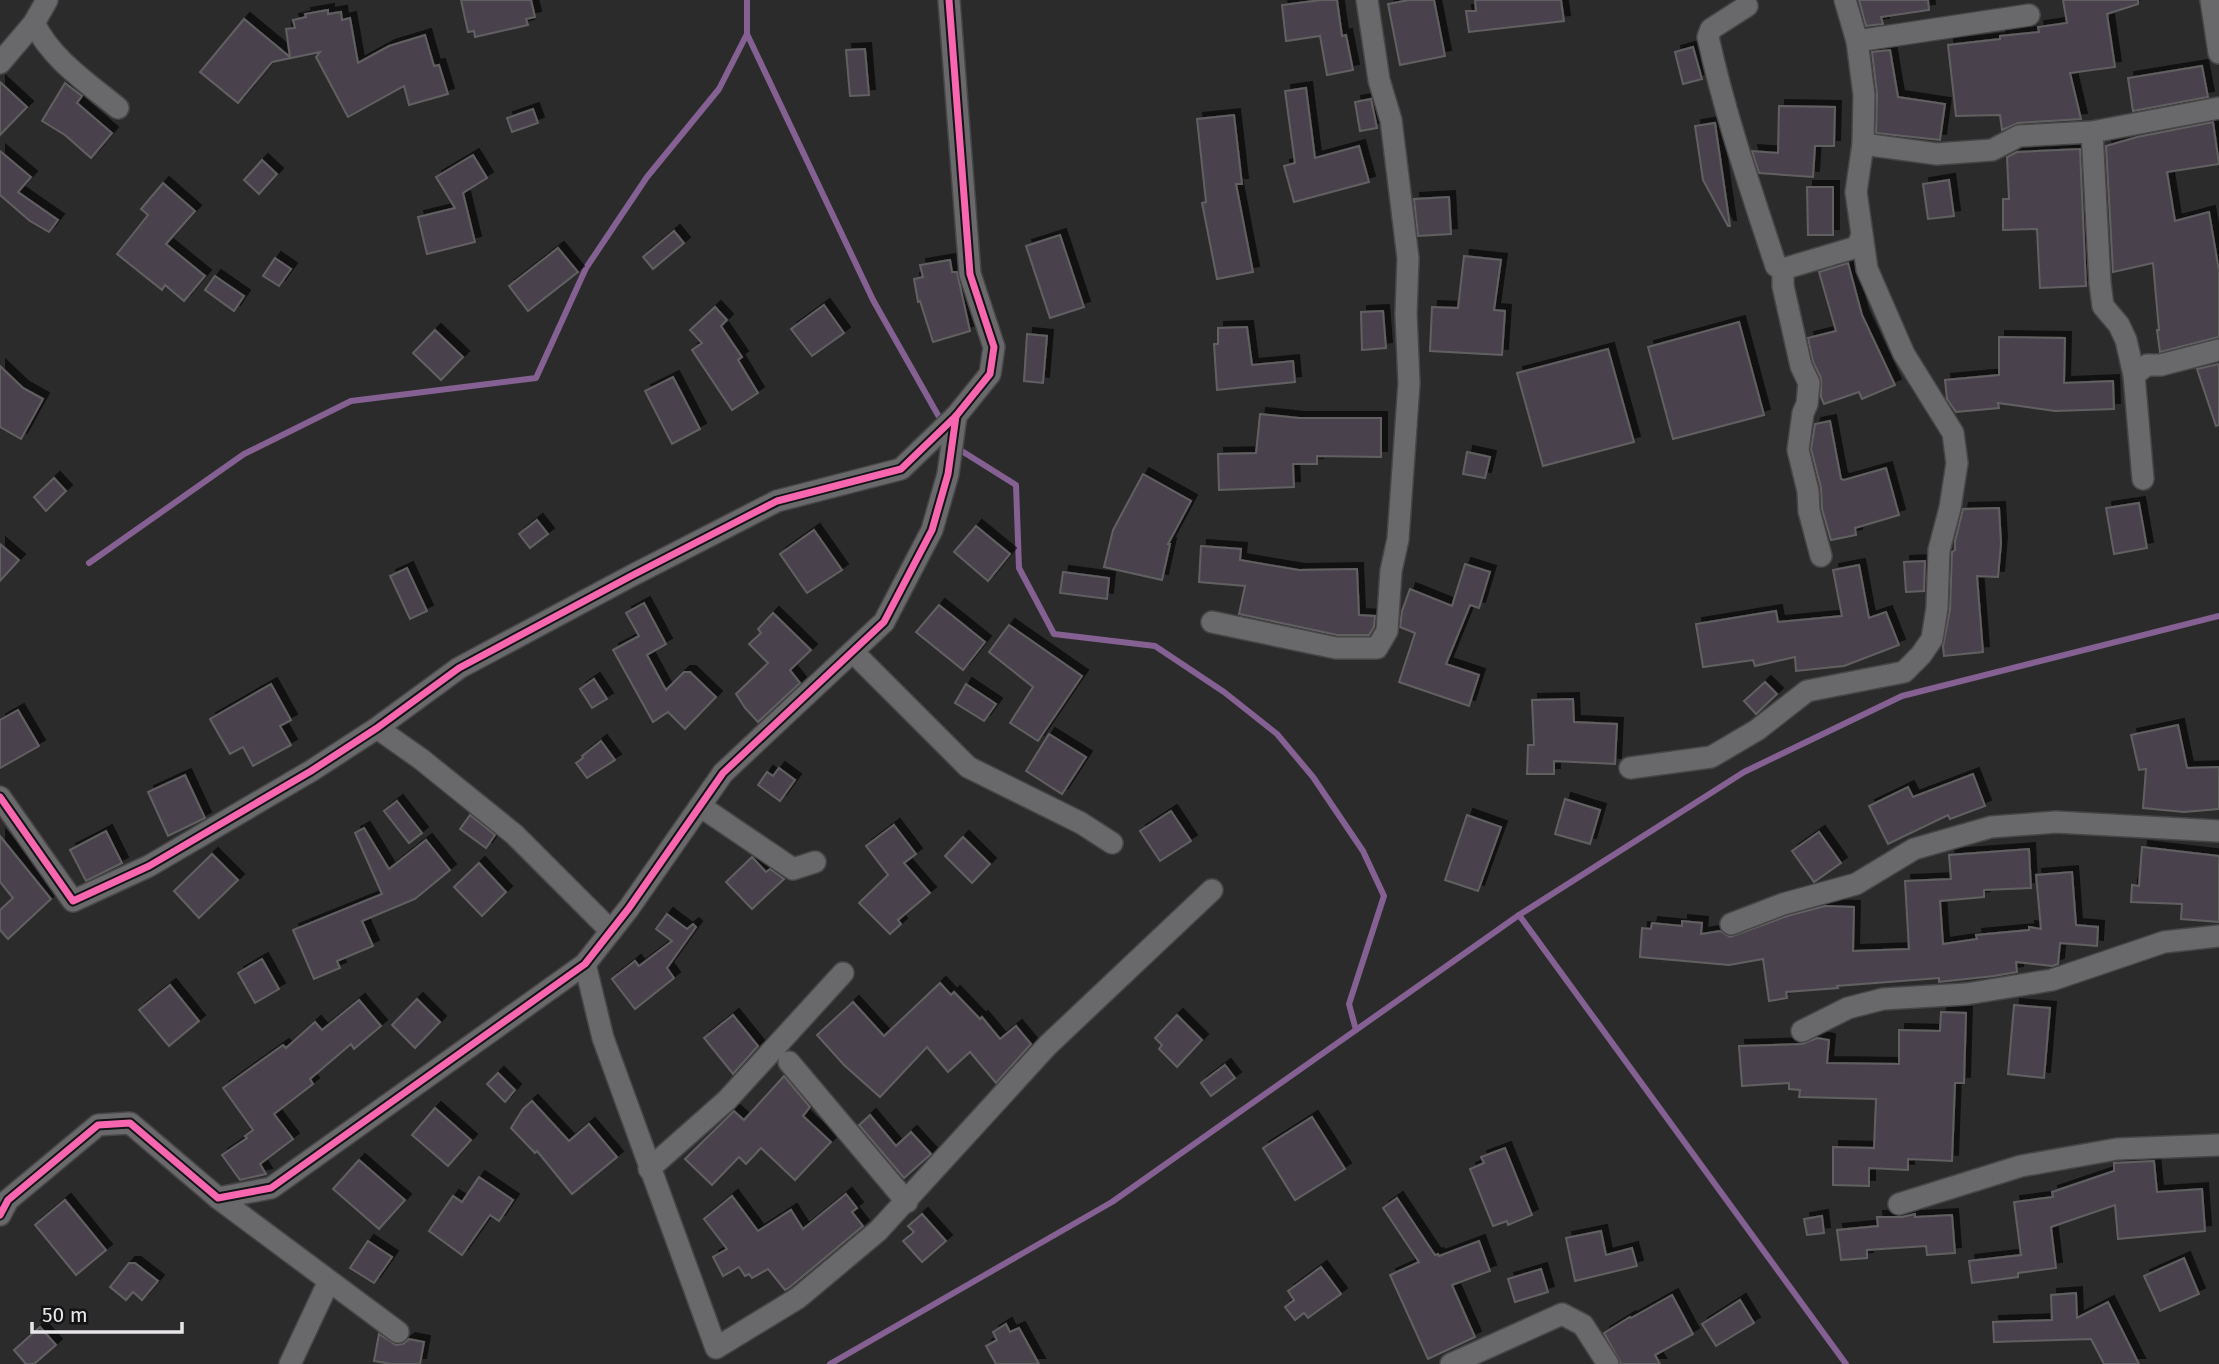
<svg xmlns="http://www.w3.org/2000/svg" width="2219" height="1364" viewBox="0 0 2219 1364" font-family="'Fira Sans',sans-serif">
<defs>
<filter id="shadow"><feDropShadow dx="6" dy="-6" stdDeviation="0" flood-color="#0009"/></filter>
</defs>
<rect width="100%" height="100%" fill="#2c2b2c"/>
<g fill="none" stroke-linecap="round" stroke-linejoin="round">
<g stroke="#846192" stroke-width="6">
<polyline points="747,0 747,34 873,300 943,424"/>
<polyline points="957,448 1016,485 1019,568 1054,634 1155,646 1224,692 1277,734 1313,777 1363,851 1384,896 1349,1004 1356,1030"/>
<polyline points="89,563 244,454 351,401 536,378 586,268 647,177 719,89 747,34"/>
<polyline points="1519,915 1846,1364"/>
<polyline points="830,1364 1112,1202 1519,915 1744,772 1902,696 2219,616"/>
</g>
</g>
<g fill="#4a434d" stroke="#616061" stroke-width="2" filter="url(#shadow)">
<polygon points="461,0 531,0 535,17 526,19 528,25 475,37 474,31 468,32"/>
<polygon points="1321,0 1337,0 1342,36 1346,35 1353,70 1327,75 1320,36 1286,41 1282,5"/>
<polygon points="1409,0 1434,0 1445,56 1400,65 1388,4"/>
<polygon points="1475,0 1561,0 1564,21 1469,32 1466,11 1476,11"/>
<polygon points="1859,0 1928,0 1929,10 1881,17 1883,24 1866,26"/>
<polygon points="2063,0 2138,0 2138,4 2107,14 2115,67 2070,73 2081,119 2018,123 2002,130 2000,115 1956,116 1948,45 2000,39 2000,36 2039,32 2038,27 2067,23"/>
<polygon points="328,10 328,14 341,12 342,20 350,18 358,63 389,46 425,35 434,66 439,65 448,94 409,105 404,86 348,117 316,57 320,52 272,62 238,103 200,72 244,19 290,57 286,29 295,28 293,20 306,17 305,14"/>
<polygon points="1693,47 1702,79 1683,84 1675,52"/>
<polygon points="865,49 869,95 850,96 846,50"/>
<polygon points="1890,50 1898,97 1945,104 1940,140 1876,133 1877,94 1872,52"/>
<polygon points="2202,66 2208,97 2133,111 2128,78"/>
<polygon points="0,82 27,107 0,135"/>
<polygon points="65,83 82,96 77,103 112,133 91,158 65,135 42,121"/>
<polygon points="1306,88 1315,158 1359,146 1369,182 1294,202 1284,166 1295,163 1285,91"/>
<polygon points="1371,99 1377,128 1360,131 1355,102"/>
<polygon points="1779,106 1835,107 1834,146 1815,146 1813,177 1759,173 1752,151 1778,153"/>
<polygon points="533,109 538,123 512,132 507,118"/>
<polygon points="1234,115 1242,184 1236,184 1253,272 1217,279 1202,203 1206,202 1197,119"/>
<polygon points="2213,122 2219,164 2167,172 2175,221 2209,212 2219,271 2219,337 2160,352 2157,330 2159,330 2153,263 2113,272 2106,146 2137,137"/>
<polygon points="1715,123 1730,226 1728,226 1703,180 1695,126"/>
<polygon points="2080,149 2086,286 2040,288 2037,229 2003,230 2003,199 2009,199 2007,157 2017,152"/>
<polygon points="0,151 31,177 18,192 58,220 49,232 30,221 0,195"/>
<polygon points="473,155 487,178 463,193 475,242 427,254 418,217 455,208 436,177"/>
<polygon points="262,160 277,174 259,194 244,180"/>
<polygon points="1949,180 1954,216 1928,219 1923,184"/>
<polygon points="163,183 195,211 166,244 205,276 184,301 165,285 162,290 117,254 148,215 141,209"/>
<polygon points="1807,187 1833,187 1833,235 1808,235"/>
<polygon points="1449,197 1451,234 1418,236 1414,199"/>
<polygon points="674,231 684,243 653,269 643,257"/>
<polygon points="1060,235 1084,307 1050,318 1026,246"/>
<polygon points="558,248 578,272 528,311 509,286"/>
<polygon points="1464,256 1501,260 1494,310 1505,311 1502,355 1430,351 1432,307 1458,308"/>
<polygon points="275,258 291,269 279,286 263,276"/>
<polygon points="950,260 952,272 957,272 970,331 933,342 920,301 918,302 914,279 923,277 920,265"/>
<polygon points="1848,263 1862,315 1895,385 1862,399 1859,392 1824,404 1821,397 1821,378 1813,362 1808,338 1836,331 1819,272"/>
<polygon points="215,276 244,296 234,311 205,290"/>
<polygon points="824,305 844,333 812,356 791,329"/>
<polygon points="715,307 727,320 721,326 742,357 738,360 758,393 732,410 692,350 702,343 690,330"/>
<polygon points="1383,311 1386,348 1362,350 1361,312"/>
<polygon points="1739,322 1764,415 1673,439 1648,347"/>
<polygon points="1247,327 1252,365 1293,361 1295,382 1217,390 1214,344 1218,344 1218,328"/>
<polygon points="435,330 463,357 441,380 413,353"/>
<polygon points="1027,334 1047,336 1043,383 1024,381"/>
<polygon points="1999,337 2065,338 2064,383 2113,381 2114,409 2055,411 1998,403 1999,408 1956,412 1947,399 1945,380 1999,375"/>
<polygon points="1608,349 1634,442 1543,466 1517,373"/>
<polygon points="2219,364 2219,425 2216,426 2197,369"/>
<polygon points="0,366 23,388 43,399 21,439 0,427"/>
<polygon points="673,377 700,429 672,444 645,391"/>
<polygon points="1260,414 1299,418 1381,418 1381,457 1317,456 1317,464 1293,464 1294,487 1219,490 1218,454 1256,453"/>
<polygon points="1830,421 1841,479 1844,480 1886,468 1899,515 1855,528 1856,535 1831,540 1822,509 1821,488 1811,449 1815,424"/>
<polygon points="1467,452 1490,457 1485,478 1463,474"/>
<polygon points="1143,474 1191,501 1168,544 1170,544 1162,580 1104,567 1113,530"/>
<polygon points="54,478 66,491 46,511 34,497"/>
<polygon points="2139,503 2147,548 2114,554 2106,508"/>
<polygon points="1999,508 2001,543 1998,577 1977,576 1983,652 1944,656 1943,646 1950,609 1952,552 1955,550 1955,541 1963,509"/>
<polygon points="537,520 548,534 530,548 519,534"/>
<polygon points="976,526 1010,554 988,581 954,552"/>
<polygon points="814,530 842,570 807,593 780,554"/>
<polygon points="0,544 19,560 0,581"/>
<polygon points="1201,546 1241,549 1240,560 1299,570 1357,569 1359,615 1375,616 1374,627 1369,635 1337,635 1239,614 1245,586 1199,582"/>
<polygon points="1925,561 1924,591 1906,592 1904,562"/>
<polygon points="1465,564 1490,572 1479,608 1470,605 1446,664 1479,675 1469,706 1399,682 1415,633 1400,627 1402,611 1410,589 1452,606"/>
<polygon points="1859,565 1869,618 1886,612 1899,645 1844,666 1796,671 1795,657 1755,666 1753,660 1703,667 1696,624 1776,611 1778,622 1842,616 1833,570"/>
<polygon points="407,568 427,611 410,619 390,576"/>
<polygon points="1063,572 1109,578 1107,599 1060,593"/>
<polygon points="644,603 666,644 647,655 666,690 684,672 690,672 716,697 685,729 668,712 653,722 613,650 639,636 626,613"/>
<polygon points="939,605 985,642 963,670 916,632"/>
<polygon points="773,613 811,650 790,670 800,683 758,722 745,708 736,694 768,663 749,644 761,633 758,629"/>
<polygon points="1009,625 1082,676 1038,741 1010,723 1033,687 989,652"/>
<polygon points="594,679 607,699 592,708 580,689"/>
<polygon points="1765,682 1777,694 1756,714 1744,701"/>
<polygon points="271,684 291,720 280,726 291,745 253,766 243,747 230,754 210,719"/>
<polygon points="966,684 996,704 984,721 955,703"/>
<polygon points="1573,699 1574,722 1617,724 1615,764 1554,761 1554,774 1527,774 1528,745 1534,745 1532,700"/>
<polygon points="18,710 39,746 0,768 0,720"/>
<polygon points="2178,725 2187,768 2219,767 2219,809 2184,812 2143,808 2146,769 2139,770 2131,735"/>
<polygon points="1049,734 1086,757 1062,794 1026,771"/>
<polygon points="601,741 615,760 587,778 576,763 583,758 582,756"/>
<polygon points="779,768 795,780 780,801 758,785 767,772 773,776"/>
<polygon points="1973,774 1985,806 1950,819 1948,815 1888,844 1869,806 1908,787 1913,797"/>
<polygon points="185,775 205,818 168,836 148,792"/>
<polygon points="1565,799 1600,810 1590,844 1555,834"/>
<polygon points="397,801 422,833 409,843 384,811"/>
<polygon points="1171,811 1191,841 1160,861 1140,831"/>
<polygon points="470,815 495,835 486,848 460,829"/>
<polygon points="1467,815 1501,827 1478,891 1445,880"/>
<polygon points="894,825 916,854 904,863 930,893 898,920 901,924 890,934 859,903 888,875 866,846"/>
<polygon points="364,828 389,869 426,840 450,870 415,899 362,921 373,946 337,961 340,968 314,979 293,930 382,894 355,833"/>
<polygon points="106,831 122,863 86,881 70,850"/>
<polygon points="1819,832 1841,863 1814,882 1792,851"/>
<polygon points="0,836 51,899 8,939 0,930 0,910 13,898 0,882"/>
<polygon points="963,837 990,864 972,883 945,856"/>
<polygon points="2142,847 2219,856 2219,922 2181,919 2182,904 2131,902 2132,885 2139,886"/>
<polygon points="2029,849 2031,888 1984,890 1984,897 1940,901 1943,944 1977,939 1976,935 2029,930 2029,927 2041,929 2036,875 2072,872 2076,925 2098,927 2097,946 2060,943 2058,964 2052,966 2016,962 2017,972 1994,976 1939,982 1939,978 1837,986 1838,988 1786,992 1787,998 1769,1001 1763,959 1729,965 1640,957 1642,928 1651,929 1652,923 1682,926 1682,921 1702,923 1701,934 1720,931 1730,937 1787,916 1825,906 1854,907 1853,951 1909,949 1905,881 1951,879 1949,855"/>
<polygon points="212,854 238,880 199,918 174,891"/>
<polygon points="752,857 766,872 770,869 784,879 752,909 726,882"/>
<polygon points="479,863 506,892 482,916 454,887"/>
<polygon points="667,914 687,929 693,924 696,927 667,968 674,978 635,1009 612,979 635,961 639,966 672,941 656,929"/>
<polygon points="262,959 279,989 255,1003 238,973"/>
<polygon points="940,983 951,995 954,992 980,1019 982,1017 1000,1039 1016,1026 1031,1044 996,1083 970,1052 948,1072 927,1047 880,1097 844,1065 817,1035 853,1002 884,1036"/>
<polygon points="170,985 199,1021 169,1046 139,1010"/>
<polygon points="417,999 440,1022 415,1048 392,1025"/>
<polygon points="359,1000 381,1026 354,1049 351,1044 310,1079 313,1084 274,1114 293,1139 260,1164 266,1174 240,1180 222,1155 247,1138 245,1136 253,1130 223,1088 283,1045 286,1048 315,1022 322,1030"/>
<polygon points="2014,1005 2050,1008 2044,1078 2008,1074"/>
<polygon points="1941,1012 1966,1013 1964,1083 1955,1083 1952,1161 1908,1159 1908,1170 1869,1168 1869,1186 1833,1185 1833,1147 1874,1148 1876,1099 1799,1097 1800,1090 1789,1089 1789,1083 1742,1086 1739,1046 1802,1044 1817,1038 1829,1040 1827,1063 1899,1064 1899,1030 1940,1031"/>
<polygon points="733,1015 758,1046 733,1074 704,1038"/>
<polygon points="1177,1015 1202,1040 1177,1067 1159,1049 1162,1045 1155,1038"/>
<polygon points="1225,1065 1235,1078 1211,1096 1201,1083"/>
<polygon points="498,1073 515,1090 505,1102 487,1084"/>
<polygon points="784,1076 810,1107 803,1116 831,1142 795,1180 761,1148 746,1164 739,1157 712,1185 685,1159 734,1111 744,1120"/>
<polygon points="532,1101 569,1141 589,1124 617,1157 572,1194 537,1151 535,1153 511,1128 523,1109"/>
<polygon points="435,1108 471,1140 448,1166 412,1135"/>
<polygon points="870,1115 896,1146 911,1132 931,1154 904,1178 859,1125"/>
<polygon points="1312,1117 1345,1169 1295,1200 1263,1148"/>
<polygon points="1505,1148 1532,1215 1508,1225 1507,1221 1493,1226 1470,1169 1484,1163 1481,1157"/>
<polygon points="359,1160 405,1200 379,1229 333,1189"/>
<polygon points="2154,1161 2157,1192 2202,1189 2205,1231 2118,1239 2115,1205 2051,1227 2056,1268 2018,1273 2018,1277 1972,1283 1969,1261 2021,1255 2014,1202 2053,1197 2052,1192 2114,1171 2114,1163"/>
<polygon points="479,1177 513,1200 499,1221 490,1215 462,1255 429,1231 453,1196 462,1202"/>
<polygon points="846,1194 857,1208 852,1212 863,1226 790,1287 785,1290 768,1269 752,1278 749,1274 745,1276 739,1267 723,1276 713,1257 727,1249 704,1219 732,1196 758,1231 791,1210 803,1229"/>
<polygon points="1397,1198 1435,1255 1438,1254 1439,1256 1479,1241 1490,1271 1452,1285 1475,1337 1428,1359 1390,1275 1419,1262 1383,1208"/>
<polygon points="65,1200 106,1250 76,1275 35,1225"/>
<polygon points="922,1214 946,1241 922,1262 903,1241 914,1232 908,1226"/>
<polygon points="1915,1214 1915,1217 1952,1215 1955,1253 1927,1255 1926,1246 1867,1250 1867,1258 1841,1260 1837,1230 1878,1226 1877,1217 1902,1217"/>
<polygon points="1822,1216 1824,1233 1807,1235 1804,1219"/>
<polygon points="1601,1231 1606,1255 1632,1248 1637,1266 1575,1281 1566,1238"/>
<polygon points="368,1241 392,1257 374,1283 350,1268"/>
<polygon points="2184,1258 2199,1294 2160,1311 2144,1276"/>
<polygon points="129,1263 135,1263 158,1281 142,1300 133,1292 126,1300 110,1287"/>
<polygon points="1321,1267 1341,1294 1308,1318 1304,1313 1295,1320 1285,1307 1294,1300 1288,1291"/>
<polygon points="1541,1269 1548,1292 1515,1302 1508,1279"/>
<polygon points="2076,1293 2077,1318 2108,1302 2139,1364 2104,1364 2091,1339 1994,1342 1993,1322 2052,1320 2051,1295"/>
<polygon points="1672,1295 1693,1334 1655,1355 1660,1364 1621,1364 1604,1333 1630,1317 1631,1318"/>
<polygon points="1740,1300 1754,1323 1716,1346 1702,1324"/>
<polygon points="1006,1324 1010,1332 1019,1328 1039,1364 996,1364 986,1346 997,1340 993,1332"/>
<polygon points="40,1327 56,1345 34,1364 26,1364 14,1350"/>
<polygon points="379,1334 396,1345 403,1344 409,1339 424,1342 420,1364 391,1364 374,1361"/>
</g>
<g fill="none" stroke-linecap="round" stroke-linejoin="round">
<defs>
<g id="street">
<path d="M 47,0 L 34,23 C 51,59 88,83 118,108"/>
<polyline points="2211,0 2219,53"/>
<path d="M 1747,6 L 1711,29 L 1708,37 C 1725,115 1751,190 1776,266 L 1783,269"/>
<polyline points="1857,41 2029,15"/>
<polyline points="0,63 34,23"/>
<polyline points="2092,132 2100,283 2103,306 2119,325 2126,340 2134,375"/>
<polyline points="1863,144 1937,154 1992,150 2019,136 2092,132 2219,108"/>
<polyline points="1783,269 1783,286 1801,366 1809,383 1807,404 1803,413 1798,450 1808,491 1809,511 1821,556"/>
<polyline points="1783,269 1857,247 1862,235"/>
<polyline points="2143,479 2134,375 2147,365 2161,365 2219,350"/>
<polyline points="1212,622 1336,648 1377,648 1387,631 1391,571 1398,539 1409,383 1406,314 1408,258 1391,120 1379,80 1367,0"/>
<polyline points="853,652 968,767 1081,823 1112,843"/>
<polyline points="377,728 421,759 514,834 611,931"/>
<polyline points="1630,768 1711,757 1757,730 1807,691 1904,672 1921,655 1932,639 1937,608 1939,550 1950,508 1957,463 1953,433 1904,354 1867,269 1856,192 1863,144 1864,95 1857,41 1845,0"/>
<polyline points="0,797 73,901 149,866 311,771 377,728 459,668 631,576 777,501 901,469 956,416 990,374 994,347 970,274 949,0"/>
<polyline points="700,806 793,869 815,862"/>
<polyline points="1731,924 1783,904 1856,884 1914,849 1991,827 2056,822 2219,831"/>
<polyline points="585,964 603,1038 716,1348 798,1298 878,1231 1048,1045 1212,890"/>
<polyline points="1802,1031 1848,1008 1883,999 1966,994 2052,980 2164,942 2219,936"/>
<polyline points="789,1062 907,1202"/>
<polyline points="649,1169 727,1100 843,973"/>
<polyline points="218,1198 398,1332"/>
<polyline points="1899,1204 2021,1166 2117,1149 2219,1145"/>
<polyline points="0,1215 8,1200 98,1125 130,1123 218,1198 271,1188 585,964 629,908 723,773 884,622 932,530 948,474 956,416"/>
<polyline points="290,1364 329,1281"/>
<polyline points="1451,1364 1562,1314 1583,1325 1608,1364"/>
</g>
</defs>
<use href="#street" stroke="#474647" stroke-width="24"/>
<use href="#street" stroke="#69686a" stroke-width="21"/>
<defs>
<g id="cycleway">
<polyline points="0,797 73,901 149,866 311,771 377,728 459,668 631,576 777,501 901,469 956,416 990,374 994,347 970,274 949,0"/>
<polyline points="0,1215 8,1200 98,1125 130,1123 218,1198 271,1188 585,964 629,908 723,773 884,622 932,530 948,474 956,416"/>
</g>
</defs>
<use href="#cycleway" stroke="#141315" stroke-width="11"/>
<use href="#cycleway" stroke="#f766af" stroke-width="7"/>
</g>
<path d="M32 1322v10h150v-10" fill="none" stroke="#e8e6e9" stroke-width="3.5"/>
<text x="42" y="1322" font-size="21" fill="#e8e6e9" stroke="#141315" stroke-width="5" paint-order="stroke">50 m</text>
</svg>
